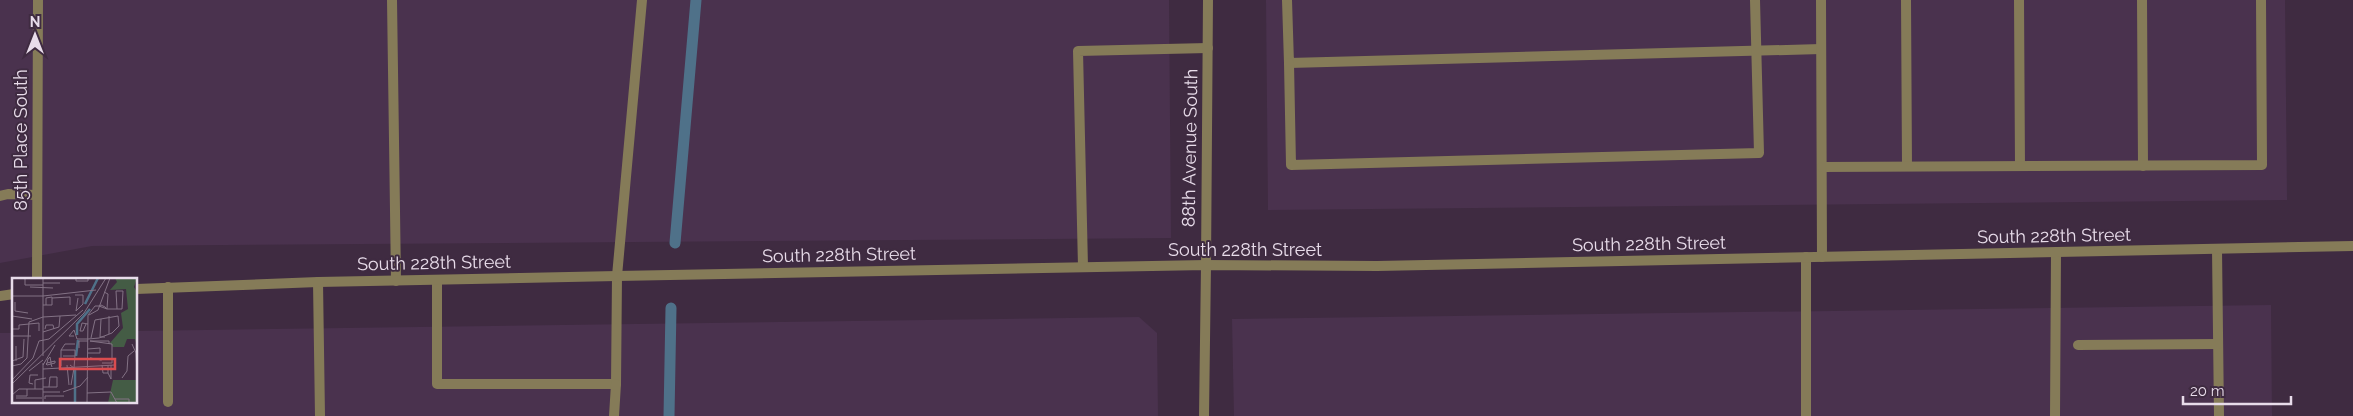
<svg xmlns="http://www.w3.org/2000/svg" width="2353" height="416" viewBox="0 0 2353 416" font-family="Raleway,sans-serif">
<rect width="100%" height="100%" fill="#3f2b41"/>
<g fill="#4a324e">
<polygon points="0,0 1169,0 1171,238 92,246 0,263"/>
<polygon points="1266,0 2285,0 2287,200 1268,210"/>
<polygon points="2271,305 2272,416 1234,416 1232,319"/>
<polygon points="1139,317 1157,333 1158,416 0,416 0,333 14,333 14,402 136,402 136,331"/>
</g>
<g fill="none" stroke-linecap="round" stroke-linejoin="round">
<g stroke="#4f7189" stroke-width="11">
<polyline points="675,243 696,0"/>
<polyline points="669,416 671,308"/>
</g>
<g stroke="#857b58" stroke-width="10">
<polyline points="392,0 396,281"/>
<polyline points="1287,0 1289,63 1821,49"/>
<polyline points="1821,0 1822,257"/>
<polyline points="1906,0 1907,166"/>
<polyline points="2019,0 2020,166"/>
<polyline points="2142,0 2143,166"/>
<polyline points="1289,63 1291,165 1759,153 1755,0"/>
<polyline points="1822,167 2262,165 2261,0"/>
<polyline points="0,196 8,194 37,195"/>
<polyline points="2217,249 2219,416"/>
<polyline points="1806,257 1806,416"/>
<polyline points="1083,267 1078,51 1208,48"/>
<polyline points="437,280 437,384 616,384 617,276 642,0"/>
<polyline points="168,287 168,402"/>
<polyline points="2078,345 2218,344"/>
<polyline points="614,416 616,384"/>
<polyline points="2055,416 2056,252"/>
</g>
<g stroke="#857b58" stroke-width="10">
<polyline points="37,280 38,0"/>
<polyline points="318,282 320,416"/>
<polyline points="1204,416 1206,265"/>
</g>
<g stroke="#857b58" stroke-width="10">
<polyline points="1206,265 1208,0"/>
<polyline points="136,289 318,282 617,276 1206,265 1377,266 2353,246"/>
<polyline points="0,296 14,294"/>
</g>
</g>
<g text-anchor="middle" stroke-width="4" stroke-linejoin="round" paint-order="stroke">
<g font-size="18" fill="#e8dcea" stroke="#3f2b41">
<text transform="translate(21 140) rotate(-90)" y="6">85th Place South</text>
<text transform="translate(1190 148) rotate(-89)" y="6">88th Avenue South</text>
<text transform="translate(2054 236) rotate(-1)" y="6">South 228th Street</text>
<text transform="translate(1649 244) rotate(-1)" y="6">South 228th Street</text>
<text x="1245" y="256">South 228th Street</text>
<text transform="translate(839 255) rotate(-1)" y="6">South 228th Street</text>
<text transform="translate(434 263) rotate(-1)" y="6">South 228th Street</text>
</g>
</g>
<g transform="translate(12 278)">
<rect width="125" height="125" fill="#3f2b41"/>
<path d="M 103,0 L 125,0 L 122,9 L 125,14 L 125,68 L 123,61 L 115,61 L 112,69 L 101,69 L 98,65 L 111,50 L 109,35 L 116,31 L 114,11 L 98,12 L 105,4 ZM 101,102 L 125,102 L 125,125 L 96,125 Z" fill="#445c45"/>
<path fill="none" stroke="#4f7189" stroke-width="2.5" d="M 73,26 L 86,0M 65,57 L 65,46 L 78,31M 64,78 L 66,62M 63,125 L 63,91"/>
<path fill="none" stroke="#837285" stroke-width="1" d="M 13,0 L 13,7 L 31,7M 31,0 L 31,78M 64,0 L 64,3 L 76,3 L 76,0M 31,5 L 48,5M 18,9 L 41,10M 92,14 L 96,16 L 95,31 L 110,31 L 111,13 L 104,13 L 105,31M 63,17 L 71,17 L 71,26 L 64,33 L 66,20M 0,18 L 31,18M 31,18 L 84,12M 40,20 L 58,19 L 58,27M 3,24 L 3,33 L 16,35M 31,27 L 40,27 L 40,19 L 34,20 L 34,27M 89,27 L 93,29 L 95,31 L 87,28 ZM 77,37 L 86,32 L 98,0M 0,38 L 20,41M 31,39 L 64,37M 89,41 L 88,59 L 93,59M 74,46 L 71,53 L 68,53 L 70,45 L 76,46M 0,51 L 7,51 L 7,47 L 27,45 L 27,53M 33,51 L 34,47 L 41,47 L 42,51M 31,54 L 47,49 L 48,38M 97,56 L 97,38M 0,58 L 19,58M 62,58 L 57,58 L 62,52 L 65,61 L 76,61 L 87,60 L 100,55 L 107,48 L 106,38 L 83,42 L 79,60M 78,63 L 100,66 L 100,85 L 90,85M 78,63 L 97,63 L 97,66M 120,66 L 124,75 L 125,96M 4,68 L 4,83M 67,70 L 67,63 L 76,63M 76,75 L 88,75 L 88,70 L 76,71M 51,78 L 63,78 L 62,90 L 58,87M 63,78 L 63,72 L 49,72 L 53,66 L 63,66M 89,82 L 78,80 L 90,82M 0,83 L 11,79 L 12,61M 35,85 L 43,83 L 43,85 L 35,87 L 34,86 L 35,85 L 36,81 L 38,79 L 39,84 L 39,86 L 40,89M 31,87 L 43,67M 55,87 L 57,107M 90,87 L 91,95 L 96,95 L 96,87M 0,88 L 9,86 L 15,80 L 17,44 L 31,39M 49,88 L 49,72M 31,91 L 103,87M 17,93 L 31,82M 96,95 L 99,101 L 99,87M 110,100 L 115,93 L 116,78 L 122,73M 0,102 L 21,80 L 27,63 L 37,61 L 71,32M 0,106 L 72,35 L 94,0M 21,106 L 17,105 L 18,97 L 26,97M 59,107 L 62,90M 31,109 L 45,109 L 45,99 L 38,99 L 37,109M 23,111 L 23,102 L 34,100M 31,114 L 48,114M 51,114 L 68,108 L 76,99M 75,115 L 99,114 L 105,125M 0,117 L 7,111 L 31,111M 4,118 L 15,118 L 15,111M 4,120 L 30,120M 33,121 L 33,118 L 52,118M 103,121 L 117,121 L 117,125M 31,125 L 31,85M 75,125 L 76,37 L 83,28 L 87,28"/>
<path fill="#da4c4f" fill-opacity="0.15" stroke="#da4c4f" stroke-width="2.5" d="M 48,81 L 103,81 L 103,91 L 48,91 Z"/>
<rect width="125" height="125" fill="none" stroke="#e8dcea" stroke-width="2.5"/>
</g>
<g transform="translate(35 35)" stroke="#3f2b41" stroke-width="4" paint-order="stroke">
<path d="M0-4L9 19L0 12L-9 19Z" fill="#e8dcea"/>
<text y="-8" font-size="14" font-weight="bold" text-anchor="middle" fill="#e8dcea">N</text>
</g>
<path d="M2183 396v8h108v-8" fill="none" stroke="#e8dcea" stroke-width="2.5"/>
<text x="2190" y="396" font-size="15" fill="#e8dcea" stroke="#3f2b41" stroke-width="4" paint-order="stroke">20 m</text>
</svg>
